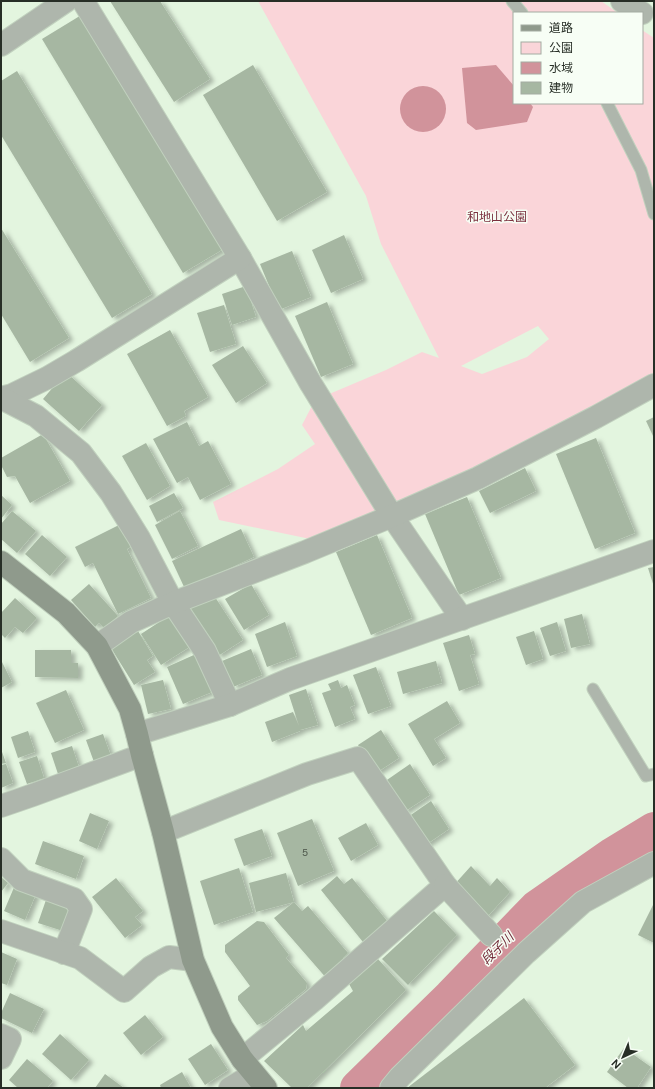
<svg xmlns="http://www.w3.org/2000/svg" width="655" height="1089" viewBox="0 0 655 1089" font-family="'DM Sans','Noto Sans JP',sans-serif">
<defs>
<filter id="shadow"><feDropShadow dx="4.5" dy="2.5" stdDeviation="2" flood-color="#0004"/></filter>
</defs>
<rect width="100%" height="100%" fill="#e3f5df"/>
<path fill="#fad5d9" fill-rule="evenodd" d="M 258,1 L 601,1 L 618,13 L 514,13 L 514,103 L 642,103 L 642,30 L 654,38 L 654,379 L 426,494 L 315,540 L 219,520 L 213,502 L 278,469 L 315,444 L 302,425 L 315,400 L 386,370 L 422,352 L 439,358 L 381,244 L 366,196 ZM 538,326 L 549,339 L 527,357 L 482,374 L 461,366 Z"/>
<g fill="#d1939b">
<polygon points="496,65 514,86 514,103 530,103 533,107 527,122 476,130 467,123 462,68"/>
<circle cx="423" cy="109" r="23"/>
</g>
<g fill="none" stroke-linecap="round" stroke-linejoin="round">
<polyline stroke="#d1939b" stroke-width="36" points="358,1088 451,997 537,908 613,855 654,830"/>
</g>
<g fill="#a6b7a2" filter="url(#shadow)">
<polygon points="110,1 160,1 210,79 174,102"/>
<polygon points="83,14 225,248 183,273 42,39"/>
<polygon points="253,65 327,192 277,221 203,95"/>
<polygon points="17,71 152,294 112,318 1,135 1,81"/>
<polygon points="1,228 69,338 30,362 1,314"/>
<polygon points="344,235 363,279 331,293 312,250"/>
<polygon points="292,251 311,297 279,310 260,264"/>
<polygon points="246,286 256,317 232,325 222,294"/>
<polygon points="327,302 353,364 321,377 295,316"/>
<polygon points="224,305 236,344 210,352 197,313"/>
<polygon points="170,330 208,397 184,411 186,416 167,426 127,354"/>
<polygon points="243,346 267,383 236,403 212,365"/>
<polygon points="66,372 102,405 79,431 43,399"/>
<polygon points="654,417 654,438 646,421"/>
<polygon points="187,422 199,446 208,441 231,484 200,500 188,477 177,483 153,439"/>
<polygon points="43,434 70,481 30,503 15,476 7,477 1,465 1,458"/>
<polygon points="596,438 635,533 595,549 556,454"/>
<polygon points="146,443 170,486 147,500 122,456"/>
<polygon points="525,468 536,491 490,513 479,491"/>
<polygon points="174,493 183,508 157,522 149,506"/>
<polygon points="1,495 12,505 1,519"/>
<polygon points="467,497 501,578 459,595 425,514"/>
<polygon points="12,511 36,531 17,553 1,539 1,524"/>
<polygon points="180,511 198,546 172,559 155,525"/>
<polygon points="127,521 138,543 127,549 151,598 118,614 93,563 85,567 75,547"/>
<polygon points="241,529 254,557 185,589 172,561"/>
<polygon points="42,535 67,557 50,576 25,554"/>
<polygon points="377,535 412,618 371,635 336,552"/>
<polygon points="654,567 654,587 648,568"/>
<polygon points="89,584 118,616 104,628 99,623 95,627 71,600"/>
<polygon points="251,584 269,615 244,630 225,599"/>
<polygon points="201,597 205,603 215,597 243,640 218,656 186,607"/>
<polygon points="15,598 37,618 23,633 15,627 5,638 1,634 1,613"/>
<polygon points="582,614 590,644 571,648 564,619"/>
<polygon points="170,615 191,646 161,665 141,634"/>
<polygon points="285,622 297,656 267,667 255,634"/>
<polygon points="557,622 566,651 550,656 540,628"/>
<polygon points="138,631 153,656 147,660 155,672 134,685 111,648"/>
<polygon points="534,631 543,659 526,665 516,637"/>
<polygon points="469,635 475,654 470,655 479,684 459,691 443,643"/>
<polygon points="251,649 262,675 233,687 222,661"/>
<polygon points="35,650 71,650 71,663 78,663 78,678 35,677"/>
<polygon points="196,654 212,692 183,704 167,667"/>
<polygon points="1,660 12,682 1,688"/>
<polygon points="436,661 442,683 403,694 397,672"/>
<polygon points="376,667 391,706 368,714 353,675"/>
<polygon points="163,680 171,709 148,714 141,685"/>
<polygon points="338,680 341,688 347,685 355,705 350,707 355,719 335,727 322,693 331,690 328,684"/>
<polygon points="306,689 318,725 300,730 300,731 272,742 265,722 293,712 299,726 289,695"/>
<polygon points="66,690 84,730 55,743 36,703"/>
<polygon points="447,701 460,723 434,739 446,758 433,766 408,724"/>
<polygon points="381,730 399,758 376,773 358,745"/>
<polygon points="28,731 35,752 18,758 11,737"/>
<polygon points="103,734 111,756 94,762 86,740"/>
<polygon points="72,746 79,767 58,774 51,753"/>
<polygon points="1,749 6,763 1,764"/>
<polygon points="37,756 44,778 27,784 19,762"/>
<polygon points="6,764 13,783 1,788 1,765"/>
<polygon points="410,764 430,795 404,812 384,782"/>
<polygon points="431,801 449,829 424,846 405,819"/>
<polygon points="90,813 109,821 97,849 79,841"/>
<polygon points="312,819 334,871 298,886 277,833"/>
<polygon points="366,823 378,845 351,861 338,838"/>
<polygon points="262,829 272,856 244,866 234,839"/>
<polygon points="43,841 84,856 76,879 35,864"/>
<polygon points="471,866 490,886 497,878 510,892 486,918 453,886"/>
<polygon points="239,868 253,912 214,925 200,881"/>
<polygon points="286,873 294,902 256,912 249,883"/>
<polygon points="337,876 344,884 352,878 388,922 367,947 321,890"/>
<polygon points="1,877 8,883 1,892"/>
<polygon points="116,878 143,911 135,917 142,925 125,938 92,897"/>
<polygon points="15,885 36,894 25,920 4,911"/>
<polygon points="47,897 72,906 63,931 38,923"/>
<polygon points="294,902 302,911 308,906 348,953 343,958 348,963 328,980 274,918"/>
<polygon points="654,903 654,943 638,935"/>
<polygon points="434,911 457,935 408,985 382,959"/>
<polygon points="257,921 264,922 289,955 286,958 307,983 306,989 267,1021 257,1025 238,1000 238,996 250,986 225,952 225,945"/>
<polygon points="1,952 17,959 7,985 1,983"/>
<polygon points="378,959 406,990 307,1088 292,1088 264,1061 303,1025 306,1031 353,991 349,984"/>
<polygon points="10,993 44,1009 32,1033 1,1018 1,1013"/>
<polygon points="524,998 575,1065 545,1088 407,1088"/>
<polygon points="145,1015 163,1037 141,1055 123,1033"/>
<polygon points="60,1034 89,1060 71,1080 42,1054"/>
<polygon points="211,1044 228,1070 205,1085 188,1059"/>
<polygon points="624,1048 651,1067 637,1088 628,1088 607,1072"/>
<polygon points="27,1059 53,1081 47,1088 18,1088 9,1080"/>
<polygon points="182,1072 191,1088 161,1088 160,1085"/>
<polygon points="105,1074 124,1088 95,1088"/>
</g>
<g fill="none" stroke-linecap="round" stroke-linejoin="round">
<defs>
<g id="lane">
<polyline points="512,1 522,13"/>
<polyline points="607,103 641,170 654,214"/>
<polyline points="593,689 646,776 654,774"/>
</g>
<g id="street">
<polyline points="622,1 642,13"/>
<polyline points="1,45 66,1"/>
<polyline points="240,258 311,384 392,516 462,619"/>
<polyline points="1,398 12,395 47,378 76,361 240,258 83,1"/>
<polyline points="1,398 36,416 81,453 111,493 139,538 173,603 205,651 230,705"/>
<polyline points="97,646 131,622 173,603 305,552 392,516 478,478 596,417 654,385"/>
<polyline points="137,734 230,705 290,679 654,551"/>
<polyline points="1,806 33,795 142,755"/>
<polyline points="163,832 307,774 358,758 445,885 315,999 242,1059"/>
<polyline points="1,859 22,880 74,899 81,909 64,953"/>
<polyline points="445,885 491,935"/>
<polyline points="1,931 80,958 124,991 151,967 169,957 193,960"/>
<polyline points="1,1035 10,1039 1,1058"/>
<polyline points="230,1088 254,1074"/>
<polyline points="391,1088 400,1077 526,953 583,902 654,863"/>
</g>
<polyline id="secondary" points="1,562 66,613 97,646 130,709 137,734 142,755 163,832 193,960 222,1027 242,1059 266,1088"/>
</defs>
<use href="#lane" stroke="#c1d1be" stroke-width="13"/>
<use href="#street" stroke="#c1d1be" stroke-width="24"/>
<use href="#secondary" stroke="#c1d1be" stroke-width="24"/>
<use href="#lane" stroke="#aeb6ac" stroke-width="11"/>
<use href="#street" stroke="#aeb6ac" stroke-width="22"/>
<use href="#secondary" stroke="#8f9a8c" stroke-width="22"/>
</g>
<g text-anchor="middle" stroke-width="3" stroke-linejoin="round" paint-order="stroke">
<g font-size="10" fill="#475045">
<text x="305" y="856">5</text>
</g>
<g font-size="12" fill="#7b313f" stroke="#f7fef5">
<text x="497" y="221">和地山公園</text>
</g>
<g font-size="13" font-style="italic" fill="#712837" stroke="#f7fef5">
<text transform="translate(497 948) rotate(-45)" y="5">段子川</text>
</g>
</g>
<rect width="655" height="1089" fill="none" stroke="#272e26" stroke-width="4"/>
<rect x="513" y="12" width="130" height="92" fill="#f7fef5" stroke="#a4aba2"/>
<rect x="521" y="25" width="20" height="6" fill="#8f9a8c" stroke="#a4aba2"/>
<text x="549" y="32" font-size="12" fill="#272e26">道路</text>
<rect x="521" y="42" width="20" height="12" fill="#fad5d9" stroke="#a4aba2"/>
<text x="549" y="52" font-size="12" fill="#272e26">公園</text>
<rect x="521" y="62" width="20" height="12" fill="#d1939b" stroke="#a4aba2"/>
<text x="549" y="72" font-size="12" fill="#272e26">水域</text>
<rect x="521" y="82" width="20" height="12" fill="#a6b7a2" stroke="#a4aba2"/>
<text x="549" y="92" font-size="12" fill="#272e26">建物</text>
<g transform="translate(623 1057) rotate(224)" stroke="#f7fef5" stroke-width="3" paint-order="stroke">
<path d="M0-3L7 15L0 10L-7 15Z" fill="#272e26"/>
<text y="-6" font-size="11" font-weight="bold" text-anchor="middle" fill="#272e26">N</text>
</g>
</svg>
